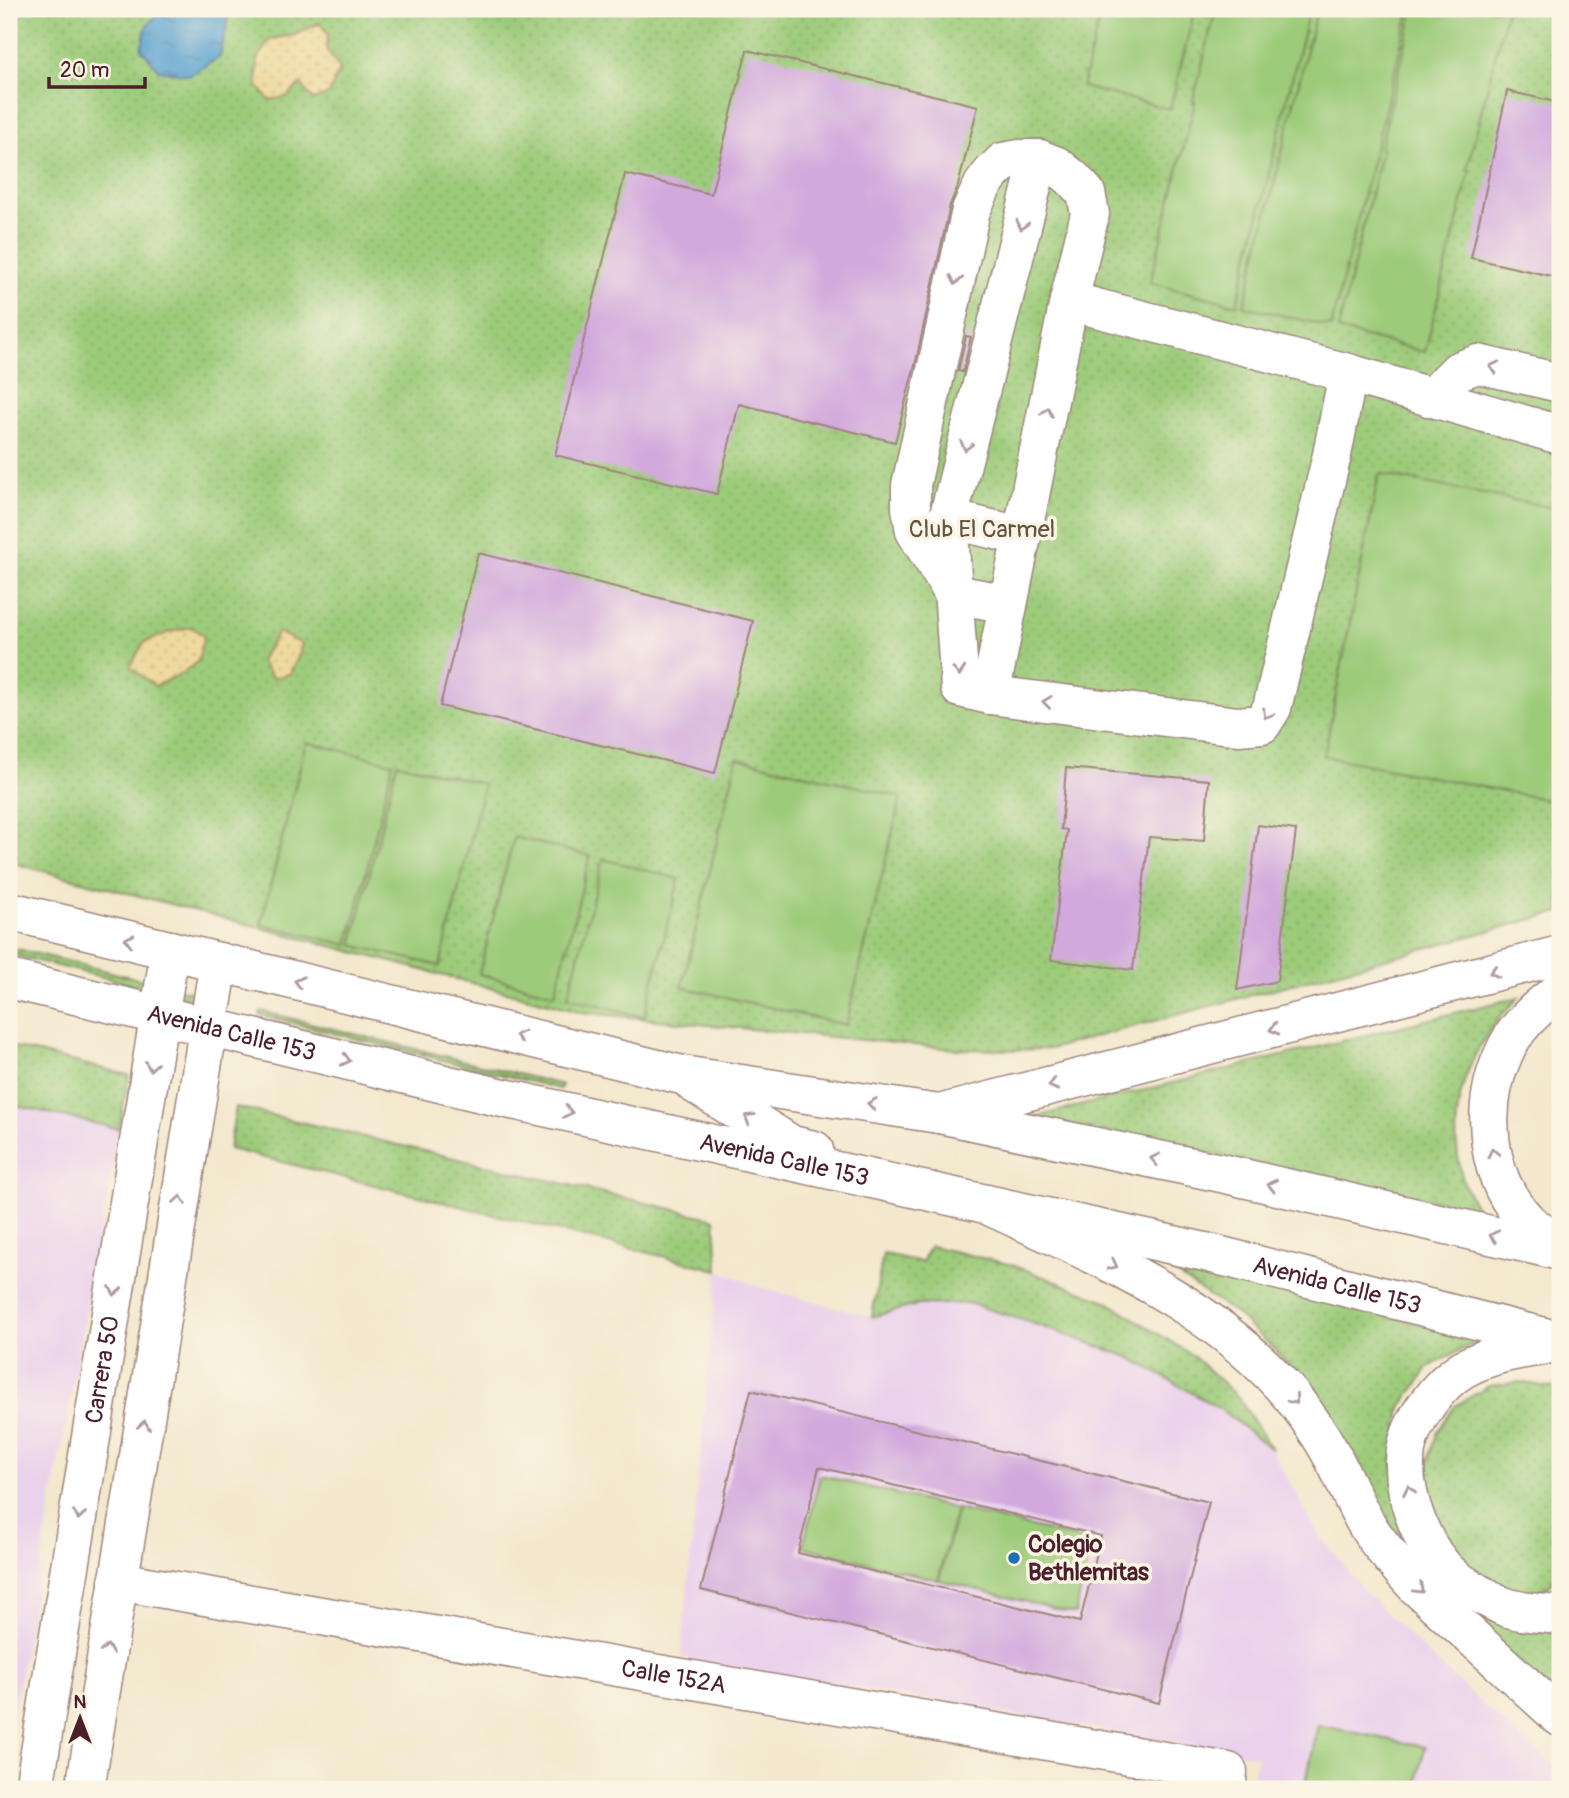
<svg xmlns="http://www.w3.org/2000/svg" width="1569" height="1798" viewBox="0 0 1569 1798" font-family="Pangolin,sans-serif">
<defs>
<pattern id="grass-dots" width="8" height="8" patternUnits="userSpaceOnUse" patternTransform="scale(1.75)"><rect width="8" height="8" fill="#9ccb79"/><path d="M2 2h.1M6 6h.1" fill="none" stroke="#88ae69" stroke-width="1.8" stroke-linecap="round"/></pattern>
<pattern id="sand-dots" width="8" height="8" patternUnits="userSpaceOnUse" patternTransform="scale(1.75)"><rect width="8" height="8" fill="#eeda9e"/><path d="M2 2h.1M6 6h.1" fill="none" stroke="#cebb88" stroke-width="1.8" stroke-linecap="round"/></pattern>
<pattern id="water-ripples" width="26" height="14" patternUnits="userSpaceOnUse" patternTransform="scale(1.75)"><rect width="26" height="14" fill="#59a1d0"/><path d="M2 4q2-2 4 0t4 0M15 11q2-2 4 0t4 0" fill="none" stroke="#4c83a9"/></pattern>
</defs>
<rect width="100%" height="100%" fill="#fcf5e5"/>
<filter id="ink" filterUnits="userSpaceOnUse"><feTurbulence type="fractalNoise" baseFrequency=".0143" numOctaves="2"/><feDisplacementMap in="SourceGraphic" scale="14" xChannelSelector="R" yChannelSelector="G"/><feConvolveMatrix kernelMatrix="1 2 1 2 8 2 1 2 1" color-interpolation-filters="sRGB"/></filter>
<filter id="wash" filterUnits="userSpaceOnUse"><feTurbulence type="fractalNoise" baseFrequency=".00686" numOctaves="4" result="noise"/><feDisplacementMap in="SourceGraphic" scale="28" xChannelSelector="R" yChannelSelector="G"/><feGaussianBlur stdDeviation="1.57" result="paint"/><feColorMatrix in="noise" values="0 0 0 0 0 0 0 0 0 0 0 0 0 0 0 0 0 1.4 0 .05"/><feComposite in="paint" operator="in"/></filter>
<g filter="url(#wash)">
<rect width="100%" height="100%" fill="#f3e8cd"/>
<g fill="#ead1ec">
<polygon points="9,1104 119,1129 9,1737"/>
<polygon points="718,1270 759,1287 872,1317 917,1305 970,1303 1032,1323 1129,1357 1220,1409 1272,1450 1313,1526 1362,1589 1440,1666 1526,1743 1560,1770 1560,1789 1251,1789 1257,1756 681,1658"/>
</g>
<g fill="url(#grass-dots)" stroke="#737552" stroke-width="2">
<polygon points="9,9 1560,9 1560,912 1050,1049 1007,1050 955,1049 587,1013 9,862"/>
<polygon points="9,947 207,996 205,1002 9,954"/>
<path d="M 1519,997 C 1509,1008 1498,1018 1490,1030 C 1459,1075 1448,1126 1463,1180 C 1466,1190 1472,1200 1477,1209 L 1035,1117 Z"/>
<polygon points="261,1011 562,1085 560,1089 260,1015"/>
<polygon points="9,1046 129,1075 119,1129 9,1104"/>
<polygon points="236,1107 715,1219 718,1270 229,1149"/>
<polygon points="930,1246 1013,1265 1106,1301 1192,1355 1238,1397 1272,1450 1220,1409 1129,1357 1032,1323 969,1303 917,1305 872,1317 883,1254 922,1262"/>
<polygon points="1155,1260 1482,1339 1430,1366 1401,1407 1393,1462 1402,1542 1371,1495 1344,1442 1314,1393 1275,1350 1235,1313"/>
<polygon points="1519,1382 1560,1389 1560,1575 1537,1596 1508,1589 1457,1558 1427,1504 1425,1475 1430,1454 1438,1431 1455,1406 1489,1386"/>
<polygon points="1456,1607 1560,1632 1560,1700"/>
</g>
<g fill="url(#sand-dots)" stroke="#9c7c64" stroke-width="2">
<polygon points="319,23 328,33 327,51 340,69 329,94 313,100 301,84 286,97 269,100 257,84 258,58 270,39 295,35"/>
<polygon points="191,627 204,635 198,661 181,674 155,686 130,667 143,643 170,632"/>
<polygon points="278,632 302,644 299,655 290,674 273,678 260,661"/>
</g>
<g fill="#9ccb79" stroke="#737552" stroke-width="2">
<polygon points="1102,9 1195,9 1170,109 1082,87"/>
<polygon points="1216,9 1309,9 1237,305 1150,283 1195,102 1193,101"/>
<polygon points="1317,9 1410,9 1331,327 1244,306"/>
<polygon points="1414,9 1507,9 1467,169 1470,170 1425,352 1338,330 1382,149 1380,148"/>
<polygon points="1379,474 1560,509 1560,802 1324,756"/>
<polygon points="306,742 393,763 348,945 261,924"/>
<polygon points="737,758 901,797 846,1025 682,987"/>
<polygon points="397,763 484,784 440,966 352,945"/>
<polygon points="514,837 590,856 555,994 479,974"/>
<polygon points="603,859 679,879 644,1017 568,997"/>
<polygon points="820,1475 956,1509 938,1580 803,1547"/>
<polygon points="957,1509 1093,1542 1075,1614 939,1580"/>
<polygon points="1318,1725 1425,1747 1416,1789 1315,1789 1305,1787"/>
</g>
<polygon fill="url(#water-ripples)" stroke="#52607e" stroke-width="2" points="163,9 234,9 229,13 220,57 190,75 159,70 141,49 147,25"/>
<g id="blocks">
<g fill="#d1a9dd" fill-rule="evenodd">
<polygon points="747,50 978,106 958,186 950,205 916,361 895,442 739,404 717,494 555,455 625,174 711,194"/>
<polygon points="1507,91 1560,103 1560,278 1471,258"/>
<polygon points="966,336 971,337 963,372 958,371"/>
<polygon points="478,553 753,621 715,773 440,706"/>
<polygon points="1066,768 1209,780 1204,841 1149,837 1133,970 1051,960 1067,830 1061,829"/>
<polygon points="1258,825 1296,830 1277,981 1237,990"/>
<path d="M 751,1390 L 1209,1502 L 1159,1703 L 701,1590 ZM 819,1467 L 1101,1536 L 1080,1622 L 798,1553 Z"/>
</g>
</g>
</g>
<g filter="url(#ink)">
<use href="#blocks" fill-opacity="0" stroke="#9e847c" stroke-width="2"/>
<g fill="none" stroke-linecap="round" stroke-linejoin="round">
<defs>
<g id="minor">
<polyline points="1039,159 948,519 960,688 990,695 1238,726 1262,724 1272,708 1332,455 1348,373"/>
<polyline points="1069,301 1348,373 1560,435"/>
<polyline points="1431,398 1458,371 1478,364 1560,383"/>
<polyline points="948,519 1022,536"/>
<polyline points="990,695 1069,301 1090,214 1086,193 1072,178 1057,166 1039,159 1020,159 1003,162 992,173 983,185 971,210 911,485 911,508 915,531 954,594 1008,604"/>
<path id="s1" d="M 118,1581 L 1228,1772 L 1226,1789"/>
<path id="s2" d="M 34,1789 L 170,950"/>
<polyline points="85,1789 219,962"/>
</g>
<g id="major">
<polyline points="9,911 682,1075 939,1114 1221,1173 1560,1251"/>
<path id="s3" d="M 9,979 L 494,1096 L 1205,1252 L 1560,1341"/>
<polyline points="693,1083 792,1145 814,1150"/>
</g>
<g id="highway">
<path d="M 1560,991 C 1537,1007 1515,1027 1504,1053 C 1479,1107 1485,1180 1529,1223 C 1538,1231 1550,1238 1560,1244"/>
<polyline points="939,1114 1560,955"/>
<path d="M 985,1204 C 1097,1256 1218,1304 1297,1403 C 1309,1418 1321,1436 1330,1452 C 1345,1478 1355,1508 1372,1533 C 1385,1552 1401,1569 1416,1586 L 1560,1717"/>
<path d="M 1560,1344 C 1527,1348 1493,1352 1463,1369 C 1438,1384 1411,1421 1406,1450 C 1400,1492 1423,1553 1456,1579 C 1465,1586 1493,1602 1503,1606 C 1521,1613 1541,1613 1560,1615"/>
</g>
</defs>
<use href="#minor" stroke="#9e847c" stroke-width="41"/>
<use href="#major" stroke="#9e847c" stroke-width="41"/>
<use href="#highway" stroke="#9e847c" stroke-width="41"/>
<use href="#minor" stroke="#fff" stroke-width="38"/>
<use href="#major" stroke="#fff" stroke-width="38"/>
<use href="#highway" stroke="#fff" stroke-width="38"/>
</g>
<defs><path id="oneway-chevron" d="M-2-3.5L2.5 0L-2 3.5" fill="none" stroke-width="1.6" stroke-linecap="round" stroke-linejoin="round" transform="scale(1.75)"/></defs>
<g stroke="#ae9aa0">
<use href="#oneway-chevron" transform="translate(1022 225) rotate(104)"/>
<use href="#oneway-chevron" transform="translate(956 280) rotate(102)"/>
<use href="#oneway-chevron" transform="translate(1494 367) rotate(-167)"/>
<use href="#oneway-chevron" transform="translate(1047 412) rotate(-79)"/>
<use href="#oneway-chevron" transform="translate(966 446) rotate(104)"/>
<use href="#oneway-chevron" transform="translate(959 671) rotate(86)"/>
<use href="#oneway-chevron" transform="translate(1047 702) rotate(-173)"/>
<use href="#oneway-chevron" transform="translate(1267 714) rotate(122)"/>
<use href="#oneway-chevron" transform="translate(129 940) rotate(-166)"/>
<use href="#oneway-chevron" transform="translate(1494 972) rotate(166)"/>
<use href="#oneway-chevron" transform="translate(299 982) rotate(-166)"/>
<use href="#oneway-chevron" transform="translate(1274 1029) rotate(166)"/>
<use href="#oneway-chevron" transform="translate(520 1036) rotate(-166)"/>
<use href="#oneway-chevron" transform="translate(346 1060) rotate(14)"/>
<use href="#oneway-chevron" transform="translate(151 1066) rotate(99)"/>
<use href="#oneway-chevron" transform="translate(1053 1085) rotate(166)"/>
<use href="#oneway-chevron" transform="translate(872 1104) rotate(-171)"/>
<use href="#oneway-chevron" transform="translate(568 1112) rotate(13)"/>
<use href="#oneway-chevron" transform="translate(749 1118) rotate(-148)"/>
<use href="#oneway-chevron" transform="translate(1493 1153) rotate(-104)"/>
<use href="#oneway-chevron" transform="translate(1155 1159) rotate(-168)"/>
<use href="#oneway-chevron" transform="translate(1272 1185) rotate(-167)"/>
<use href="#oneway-chevron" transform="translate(180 1200) rotate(-81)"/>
<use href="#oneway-chevron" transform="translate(1494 1236) rotate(-167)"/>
<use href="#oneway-chevron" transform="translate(1113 1265) rotate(27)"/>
<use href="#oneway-chevron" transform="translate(115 1291) rotate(99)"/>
<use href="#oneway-chevron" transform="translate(1294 1400) rotate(50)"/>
<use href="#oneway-chevron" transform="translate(144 1425) rotate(-81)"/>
<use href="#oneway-chevron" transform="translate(1409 1490) rotate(-102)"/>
<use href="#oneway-chevron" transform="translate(79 1515) rotate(99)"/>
<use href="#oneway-chevron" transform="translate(1419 1589) rotate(44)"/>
<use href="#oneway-chevron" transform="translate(107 1649) rotate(-81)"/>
</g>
</g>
<circle fill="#1f6fb2" stroke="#fcf5e5" stroke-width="2.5" cx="1014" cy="1558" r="7"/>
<g text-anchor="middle" stroke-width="7" stroke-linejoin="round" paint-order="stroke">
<g font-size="24" fill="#635342" stroke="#fcf5e5">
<text x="982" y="537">Club El Carmel</text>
</g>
<g font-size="24" fill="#4a1f2b" stroke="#fcf5e5">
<text dy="8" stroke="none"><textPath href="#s3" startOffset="229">Avenida Calle 153</textPath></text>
<text dy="8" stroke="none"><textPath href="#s3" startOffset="796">Avenida Calle 153</textPath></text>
<text dy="8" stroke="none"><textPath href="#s3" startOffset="1363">Avenida Calle 153</textPath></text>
<text dy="8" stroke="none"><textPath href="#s2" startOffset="425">Carrera 50</textPath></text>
<text dy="8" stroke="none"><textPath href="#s1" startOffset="564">Calle 152A</textPath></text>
</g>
<g font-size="24" font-weight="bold" fill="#4a1f2b" stroke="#fcf5e5" text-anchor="start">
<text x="1028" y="1552">Colegio<tspan x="1028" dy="28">Bethlemitas</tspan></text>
</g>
</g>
<rect width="1569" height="1798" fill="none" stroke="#fcf5e5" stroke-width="35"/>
<g transform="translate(80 1718)" stroke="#fcf5e5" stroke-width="5" paint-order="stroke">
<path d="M0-5L12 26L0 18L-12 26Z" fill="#4a1f2b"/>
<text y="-10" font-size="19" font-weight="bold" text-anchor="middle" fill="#4a1f2b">N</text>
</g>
<path d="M49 77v10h96v-10" fill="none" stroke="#4a1f2b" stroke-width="3.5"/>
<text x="60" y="77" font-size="21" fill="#4a1f2b" stroke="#fcf5e5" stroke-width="5" paint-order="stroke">20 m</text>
</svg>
